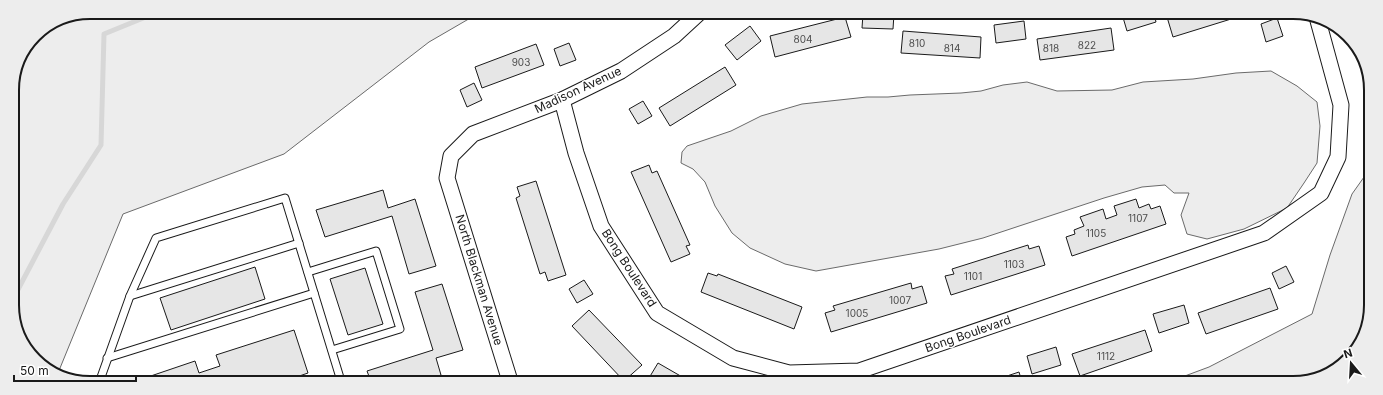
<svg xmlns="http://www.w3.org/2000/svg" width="1383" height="395" viewBox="0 0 1383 395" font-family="Inter,sans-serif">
<rect width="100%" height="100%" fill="#fff"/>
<g fill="#ededed" stroke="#6a6a6a">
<polygon points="90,12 479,13 429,42 284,154 123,214 58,373 35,360 13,320 12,86 20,56 35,35 61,18"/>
<polygon points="1271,71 1297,86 1317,102 1320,126 1317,163 1304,183 1287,208 1244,229 1207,239 1187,234 1181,215 1189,193 1174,193 1165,185 1142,187 1104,198 983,238 939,249 816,271 785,264 750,248 732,233 715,206 705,182 693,169 681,163 682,152 687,146 731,131 761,116 802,104 867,97 888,97 910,95 961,93 981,91 1003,85 1027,82 1057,91 1112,90 1143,82 1193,79 1236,73"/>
<polygon points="1369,170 1368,325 1344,364 1297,383 1166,383 1209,367 1312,314 1330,255 1352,194"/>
</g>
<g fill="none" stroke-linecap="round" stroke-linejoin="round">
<polyline stroke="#d7d7d7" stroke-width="5" points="13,299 63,204 101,145 104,34 158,12"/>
</g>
<g fill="#e6e6e6" stroke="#1a1a1a">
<polygon points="863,14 894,14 893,29 862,28"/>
<polygon points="1122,14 1154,14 1156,22 1127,31"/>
<polygon points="1175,14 1243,14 1244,15 1173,37 1167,17"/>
<polygon points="845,17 851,37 775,57 770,36"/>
<polygon points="1277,18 1283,36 1266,42 1261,24"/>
<polygon points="1024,21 1026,39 996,43 994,25"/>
<polygon points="750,26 761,41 737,60 725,45"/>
<polygon points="1111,28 1114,50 1040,60 1037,39"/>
<polygon points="903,31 981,37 980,58 901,53"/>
<polygon points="569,43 576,60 560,66 554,49"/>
<polygon points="536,44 544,65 482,88 475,67"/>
<polygon points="725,67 736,85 670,126 659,108"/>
<polygon points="474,83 482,100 467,107 460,90"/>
<polygon points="643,101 652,116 638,124 629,109"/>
<polygon points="649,165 652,173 657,171 690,245 686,246 690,254 671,262 631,172"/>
<polygon points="536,181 566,275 548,281 545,272 540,274 516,198 520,196 517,187"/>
<polygon points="383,190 388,208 415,199 436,266 409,274 392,216 325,237 316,210"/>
<polygon points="1136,199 1139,208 1149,204 1151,209 1160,206 1166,224 1072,256 1066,237 1075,234 1074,230 1084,226 1080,217 1103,209 1106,219 1117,215 1114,206"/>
<polygon points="1028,245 1029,249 1039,246 1045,265 951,295 945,276 954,274 952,269"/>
<polygon points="1286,266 1294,282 1279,289 1272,273"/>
<polygon points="255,267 265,299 171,330 160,298"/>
<polygon points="365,268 383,324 348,335 330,279"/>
<polygon points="708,273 717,276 718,274 802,307 794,329 701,292"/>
<polygon points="584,280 593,294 577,303 569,289"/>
<polygon points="911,283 912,289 922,286 927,303 831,332 825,313 835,310 833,306"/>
<polygon points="442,284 463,350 436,358 441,375 423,381 365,381 370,379 367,371 433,350 415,292"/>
<polygon points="1270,288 1278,309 1206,334 1198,313"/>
<polygon points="1184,305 1189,323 1159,333 1153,314"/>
<polygon points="589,310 642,365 624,381 572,326"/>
<polygon points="294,330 308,373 285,381 136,381 195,361 199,373 220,366 216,355"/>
<polygon points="1145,330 1152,351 1080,376 1072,354"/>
<polygon points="1056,347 1061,365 1032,374 1027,356"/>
<polygon points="658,363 684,378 682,382 656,382 649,378"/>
<polygon points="1019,372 1022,382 989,382"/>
</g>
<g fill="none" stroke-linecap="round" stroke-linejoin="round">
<defs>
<g id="lane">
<polyline points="308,272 376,251 400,329 332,350"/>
<polyline points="130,296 299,243"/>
<polyline points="107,358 314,293"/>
<polyline points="100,380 130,296 156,238 285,198 341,381"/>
</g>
<g id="street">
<polyline points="562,100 576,153 601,226 657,313 733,358 789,373 859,371 1264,233 1321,193 1338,157 1341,105 1317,17"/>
<polyline points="510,381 447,178 451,156 473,134 562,100 621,71 674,36 699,13"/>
</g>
</defs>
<use href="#lane" stroke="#1a1a1a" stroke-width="9"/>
<use href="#street" stroke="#1a1a1a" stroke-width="17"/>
<use href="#lane" stroke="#fff" stroke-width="7"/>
<use href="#street" stroke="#fff" stroke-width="15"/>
</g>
<g text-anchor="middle" stroke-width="3" stroke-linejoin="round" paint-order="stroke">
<g font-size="10" fill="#4d4d4d">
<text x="803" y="43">804</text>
<text x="917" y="47">810</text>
<text x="1087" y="49">822</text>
<text x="952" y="52">814</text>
<text x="1051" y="52">818</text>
<text x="521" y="66">903</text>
<text x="1138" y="222">1107</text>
<text x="1096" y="237">1105</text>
<text x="1014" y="268">1103</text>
<text x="973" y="280">1101</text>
<text x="900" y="304">1007</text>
<text x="857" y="317">1005</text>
<text x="1106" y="360">1112</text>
</g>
<g font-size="12" fill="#1a1a1a" stroke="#fff">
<text transform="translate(578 90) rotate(-25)" y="4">Madison Avenue</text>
<text transform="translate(629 268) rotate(57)" y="4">Bong Boulevard</text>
<text transform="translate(479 280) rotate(73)" y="4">North Blackman Avenue</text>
<text transform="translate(968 334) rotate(-19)" y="4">Bong Boulevard</text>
</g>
</g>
<path d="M0 0H1383V395H0ZM90 19H1293A71 71 0 0 1 1364 90V305A71 71 0 0 1 1293 376H90A71 71 0 0 1 19 305V90A71 71 0 0 1 90 19Z" fill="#ededed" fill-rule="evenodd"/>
<path fill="none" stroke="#1a1a1a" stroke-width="2" d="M90 19H1293A71 71 0 0 1 1364 90V305A71 71 0 0 1 1293 376H90A71 71 0 0 1 19 305V90A71 71 0 0 1 90 19Z"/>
<g transform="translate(1351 363) rotate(342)" stroke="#ffffff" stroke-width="3" paint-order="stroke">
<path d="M0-3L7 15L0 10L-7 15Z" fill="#1a1a1a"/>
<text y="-6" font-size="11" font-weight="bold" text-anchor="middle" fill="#1a1a1a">N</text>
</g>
<path d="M14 375v6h122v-6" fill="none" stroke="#1a1a1a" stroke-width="2"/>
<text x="20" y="375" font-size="12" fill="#1a1a1a" stroke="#ffffff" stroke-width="3" paint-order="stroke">50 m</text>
</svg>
